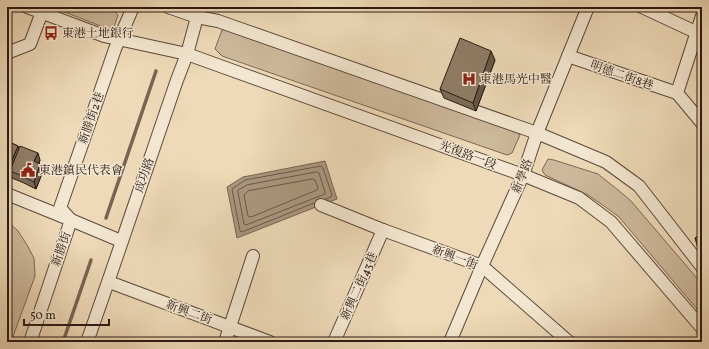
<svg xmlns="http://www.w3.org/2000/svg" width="709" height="349" viewBox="0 0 709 349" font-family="Vollkorn,'Noto Serif TC',serif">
<rect width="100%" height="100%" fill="#eedab8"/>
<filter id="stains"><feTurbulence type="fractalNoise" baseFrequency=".005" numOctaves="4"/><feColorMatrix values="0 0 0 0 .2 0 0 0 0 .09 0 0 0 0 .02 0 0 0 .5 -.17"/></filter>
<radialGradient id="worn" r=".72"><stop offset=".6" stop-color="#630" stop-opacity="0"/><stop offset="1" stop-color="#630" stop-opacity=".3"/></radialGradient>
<g fill="#cdb99c" stroke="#7c6857">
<polygon points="52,7 107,7 113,10 118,15 114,27 108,29"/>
<polygon points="230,29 516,132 520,135 512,153 507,155 222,56 215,49 222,30"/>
<polygon points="548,159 554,160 598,174 623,194 631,201 702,284 702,315 619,217 607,208 588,195 545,175 542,170"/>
<polygon points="7,221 18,231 27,245 34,258 35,276 11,342 7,342"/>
</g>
<polygon fill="#ab9880" stroke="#776554" points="325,161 337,199 321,205 237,238 227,187 243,177"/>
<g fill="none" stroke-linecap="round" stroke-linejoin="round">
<g stroke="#6a5849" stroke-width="1">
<polygon points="317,172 319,173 325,192 325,194 246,225 244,224 238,192 238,190 247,185"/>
<polygon points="313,179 315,180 318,188 317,190 251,217 248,216 244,195 248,191"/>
<polyline points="314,203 242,232 240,231 232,189 245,180 321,166 323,168 332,195 331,197 325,199"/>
</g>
<g stroke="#776554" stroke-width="3.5">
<polyline points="106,218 156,71"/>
<polyline points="63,342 91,260"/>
</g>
<defs>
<g id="street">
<polyline points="27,7 104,36 187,54 523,175 579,198 611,222 702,328"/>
<polyline points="168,7 197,17 218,21 537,133 606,162 639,186 702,267"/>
<polyline points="642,7 702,35"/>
<polyline points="702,16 677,93 702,123"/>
<polyline points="7,53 30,44 42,12"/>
<polyline points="568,56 677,93"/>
<polyline points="7,194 71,220 30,342"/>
<polyline points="321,205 383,230 482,266 569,342"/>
<polyline points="121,241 71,220 60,208 115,49 133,7"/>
<polyline points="109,282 270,342"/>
<path d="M 87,342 C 118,255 147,167 177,80 L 187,54 L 197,17 L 198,7"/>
<polyline points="225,342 253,256"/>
<polyline points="334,342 383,230"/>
<polyline points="450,342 482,266 523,175 537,133 588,7"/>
</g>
</defs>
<use href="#street" stroke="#5b483c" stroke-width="14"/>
<use href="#street" stroke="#f4e7d1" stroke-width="12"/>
</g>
<g fill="#7c6c59" stroke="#2a1812">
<polygon points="245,7 269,7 269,9"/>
<polygon points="495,60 476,111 444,98 440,89"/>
<polygon points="7,141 18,146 19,148 40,160 39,163 40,164 43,171 36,189 24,183 12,178 11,174 10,176 7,174"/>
<polygon points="702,232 702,251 697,245 695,238"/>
</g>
<g fill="#655849" stroke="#2a1812">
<polygon points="491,51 495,60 476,111 473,103"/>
<polygon points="18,146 21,153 10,171 11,174 10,176 8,169"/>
<polygon points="38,153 40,160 37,168 34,161"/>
<polygon points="40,164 43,171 36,189 34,182"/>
</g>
<g fill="#907d68" stroke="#2a1812">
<polygon points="460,38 491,51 473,103 440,89"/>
<polygon points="7,141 18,146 8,169 7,169"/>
<polygon points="20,146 38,153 34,161 40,164 34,182 22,176 10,171"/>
<polygon points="702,232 702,247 695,238"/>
</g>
<defs>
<symbol id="bus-bare" viewBox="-9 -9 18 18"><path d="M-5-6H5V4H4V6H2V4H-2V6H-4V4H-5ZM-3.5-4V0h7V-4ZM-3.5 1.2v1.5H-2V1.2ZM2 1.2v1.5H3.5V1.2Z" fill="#8f2418" stroke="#f4e7d1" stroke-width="2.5" paint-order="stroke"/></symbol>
<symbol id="hospital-bare" viewBox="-9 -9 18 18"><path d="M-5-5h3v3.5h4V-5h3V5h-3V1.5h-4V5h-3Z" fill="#8f2418" stroke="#f4e7d1" stroke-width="2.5" paint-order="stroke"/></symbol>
<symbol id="civic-bare" viewBox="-9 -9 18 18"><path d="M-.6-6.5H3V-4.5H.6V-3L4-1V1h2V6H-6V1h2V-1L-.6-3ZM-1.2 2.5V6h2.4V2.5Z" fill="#8f2418" stroke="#f4e7d1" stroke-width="2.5" paint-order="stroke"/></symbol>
</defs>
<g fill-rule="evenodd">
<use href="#bus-bare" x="41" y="23" width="20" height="20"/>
<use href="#hospital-bare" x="459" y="69" width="20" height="20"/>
<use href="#civic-bare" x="18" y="160" width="20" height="20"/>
</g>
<g text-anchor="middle" stroke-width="3" stroke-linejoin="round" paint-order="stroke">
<g font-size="12" fill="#2a1812" stroke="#f4e7d1" text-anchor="start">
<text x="62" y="37">東港土地銀行</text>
<text x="480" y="83">東港馬光中醫</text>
<text x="39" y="174">東港鎮民代表會</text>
</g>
<g font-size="12" fill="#2a1812" stroke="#f4e7d1">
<text transform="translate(622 75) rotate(19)" y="4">明德二街8巷</text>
<text transform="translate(91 118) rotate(-71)" y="4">新勝街2巷</text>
<text transform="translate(468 155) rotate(20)" y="4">光復路一段</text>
<text transform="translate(144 175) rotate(-71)" y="4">成功路</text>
<text transform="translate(522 176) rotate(-69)" y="4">新學路</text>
<text transform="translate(61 249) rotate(-71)" y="4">新勝街</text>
<text transform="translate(455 257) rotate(21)" y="4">新興一街</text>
<text transform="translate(359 286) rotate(-66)" y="4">新興二街43巷</text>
<text transform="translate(189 312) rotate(20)" y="4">新興二街</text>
</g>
</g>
<rect width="709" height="349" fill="none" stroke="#eedab8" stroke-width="24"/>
<rect x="8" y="8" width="693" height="333" fill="none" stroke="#2a1812" stroke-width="2"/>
<rect x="12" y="12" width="685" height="325" fill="none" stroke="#2a1812"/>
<path d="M24 319v6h85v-6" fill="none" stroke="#2a1812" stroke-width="2"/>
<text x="30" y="319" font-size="12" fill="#2a1812" stroke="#f4e7d1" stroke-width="3" paint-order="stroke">50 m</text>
<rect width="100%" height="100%" filter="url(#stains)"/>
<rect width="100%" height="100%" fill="url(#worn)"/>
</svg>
